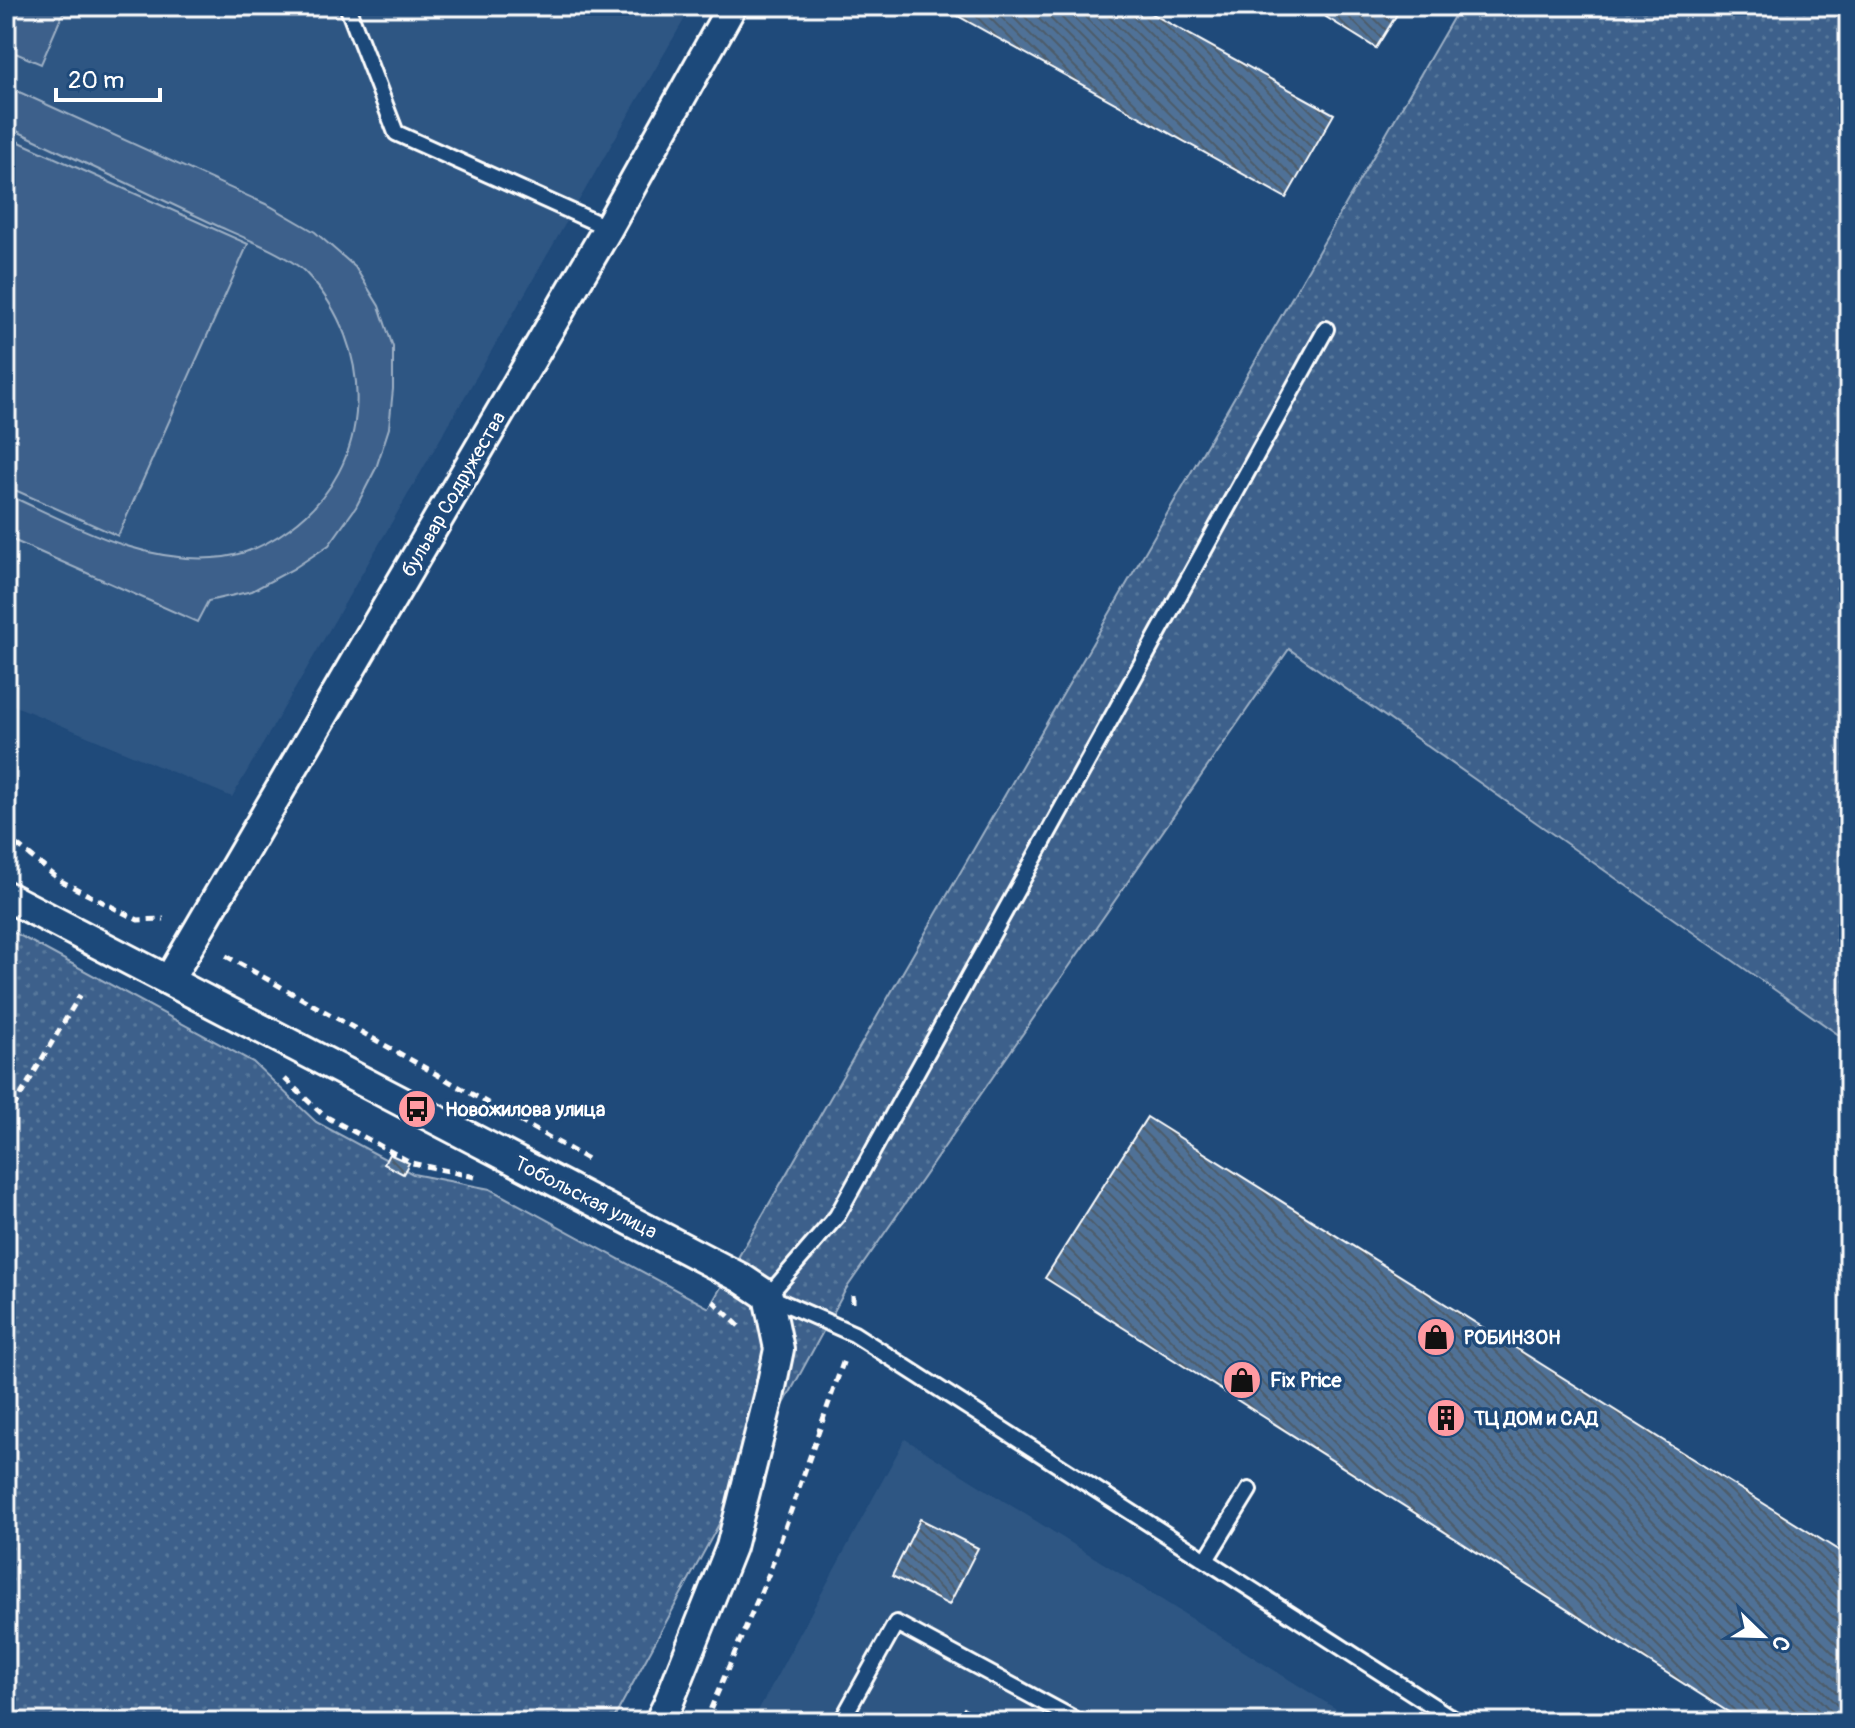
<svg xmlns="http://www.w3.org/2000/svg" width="1855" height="1728" viewBox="0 0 1855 1728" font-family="Pangolin,sans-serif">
<defs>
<pattern id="grass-dots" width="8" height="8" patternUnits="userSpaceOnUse" patternTransform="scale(2)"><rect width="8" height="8" fill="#3c618b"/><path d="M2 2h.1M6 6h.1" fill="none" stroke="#59799c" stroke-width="1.8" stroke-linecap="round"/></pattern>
<pattern id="building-back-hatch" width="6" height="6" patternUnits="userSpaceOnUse" patternTransform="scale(2)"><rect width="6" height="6" fill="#507197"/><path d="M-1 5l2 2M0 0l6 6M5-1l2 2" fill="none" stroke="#4e5b6a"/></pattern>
</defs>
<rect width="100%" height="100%" fill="#1f4a7a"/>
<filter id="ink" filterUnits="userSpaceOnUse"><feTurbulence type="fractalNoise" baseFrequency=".0125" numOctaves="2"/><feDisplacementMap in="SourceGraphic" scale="16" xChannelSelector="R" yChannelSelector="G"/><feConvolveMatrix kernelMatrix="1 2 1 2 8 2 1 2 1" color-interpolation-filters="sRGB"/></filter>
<g filter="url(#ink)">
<g fill="#2e5683">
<polygon points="6,6 692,6 232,797 6,702"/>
<polygon points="905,1439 1357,1722 752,1722"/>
</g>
<polygon fill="url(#grass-dots)" stroke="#9eb0c5" stroke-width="2" points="1460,6 1849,6 1849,1042 1289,649 846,1289 612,1722 6,1722 6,928 253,1062 316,1122 413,1174 490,1189 709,1308"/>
<g fill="#3c618b" stroke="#9eb0c5" stroke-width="2">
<polygon points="6,6 66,6 41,64 6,49"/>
<path d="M 6,86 L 270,206 L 315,232 L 355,267 L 379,306 L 393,347 L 393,389 L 389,428 L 376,468 L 356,507 L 329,545 L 293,569 L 252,591 L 208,601 L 197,622 L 6,537 L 6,494 C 75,525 146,567 224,557 C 248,554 271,542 290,528 C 376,466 376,347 306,273 C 290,256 243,237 220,227 C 149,193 77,160 6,126 Z"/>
<polygon points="6,136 248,244 118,536 6,486"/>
</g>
<g fill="url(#building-back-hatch)" stroke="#fff" stroke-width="2">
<polygon points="508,6 528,6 511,13"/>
<polygon points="940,6 1138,6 1334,114 1286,198"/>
<polygon points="1333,6 1402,6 1376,48 1326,17"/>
<polygon points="1147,1117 1849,1557 1849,1722 1744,1722 1045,1278"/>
<polygon points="389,1154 409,1163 403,1174 384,1164"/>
<polygon points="920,1519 978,1548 949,1605 892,1576"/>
<polygon points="964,1708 990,1722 957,1722"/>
</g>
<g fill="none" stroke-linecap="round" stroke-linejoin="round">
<defs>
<g id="lane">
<polyline points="347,6 396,133 608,228"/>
<polyline points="1326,329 837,1216 768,1296 854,1334 1458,1722"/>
<polyline points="1206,1560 1249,1490"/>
<polyline points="841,1722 896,1623 1080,1722"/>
</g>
<g id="street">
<polyline points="6,896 741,1278 768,1296 779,1349 769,1397 731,1547 668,1704 659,1722"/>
<polyline points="169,980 608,228 732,6"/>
</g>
</defs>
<use href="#lane" stroke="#fff" stroke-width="20"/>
<use href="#street" stroke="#fff" stroke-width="34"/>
<g stroke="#fff" stroke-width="5" stroke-dasharray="8 6" stroke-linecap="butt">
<polyline points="6,836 61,881 138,920 164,919"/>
<polyline points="226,956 591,1161"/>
<polyline points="285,1079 323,1115 412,1163 475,1177"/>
<polyline points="6,1120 80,995"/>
<polyline points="853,1295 853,1309"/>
<polyline points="713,1301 743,1330"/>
<polyline points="705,1722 769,1573 845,1357"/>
</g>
<use href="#lane" stroke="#1f4a7a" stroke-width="14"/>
<use href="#street" stroke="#1f4a7a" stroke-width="28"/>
</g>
</g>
<defs>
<symbol id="bus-disc" viewBox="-11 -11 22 22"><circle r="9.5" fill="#ff9aa2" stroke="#1f4a7a"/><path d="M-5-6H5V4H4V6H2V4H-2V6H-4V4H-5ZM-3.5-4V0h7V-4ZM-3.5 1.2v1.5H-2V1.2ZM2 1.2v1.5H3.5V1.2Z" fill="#111"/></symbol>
<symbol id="shop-disc" viewBox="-11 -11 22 22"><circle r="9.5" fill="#ff9aa2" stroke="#1f4a7a"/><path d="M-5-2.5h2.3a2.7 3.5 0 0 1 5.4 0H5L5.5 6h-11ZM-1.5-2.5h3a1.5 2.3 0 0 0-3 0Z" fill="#111"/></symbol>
<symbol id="building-disc" viewBox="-11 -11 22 22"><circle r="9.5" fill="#ff9aa2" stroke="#1f4a7a"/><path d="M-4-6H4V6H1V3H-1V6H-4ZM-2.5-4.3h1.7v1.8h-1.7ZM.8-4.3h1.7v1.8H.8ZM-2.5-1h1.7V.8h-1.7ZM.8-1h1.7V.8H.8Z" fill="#111"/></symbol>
</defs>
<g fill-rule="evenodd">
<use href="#bus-disc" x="395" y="1087" width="44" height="44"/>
<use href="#shop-disc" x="1414" y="1315" width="44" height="44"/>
<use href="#shop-disc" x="1220" y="1358" width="44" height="44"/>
<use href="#building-disc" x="1424" y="1396" width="44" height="44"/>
</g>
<g text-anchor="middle" stroke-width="7" stroke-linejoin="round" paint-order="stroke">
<g font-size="20" fill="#fff" stroke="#1f4a7a">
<text transform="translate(453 494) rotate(-60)" y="7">бульвар Содружества</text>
<text transform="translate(586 1197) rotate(27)" y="7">Тобольская улица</text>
</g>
<g font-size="20" font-weight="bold" fill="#fff" stroke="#1f4a7a" text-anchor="start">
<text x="445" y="1116">Новожилова улица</text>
<text x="1464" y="1344">РОБИНЗОН</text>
<text x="1270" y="1387">Fix Price</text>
<text x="1474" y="1425">ТЦ ДОМ и САД</text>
</g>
</g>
<rect width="1855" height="1728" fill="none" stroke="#1f4a7a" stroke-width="32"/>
<rect x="16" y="16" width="1823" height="1696" fill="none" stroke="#fff" stroke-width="3" filter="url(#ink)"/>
<g transform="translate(1763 1636) rotate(113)" stroke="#1f4a7a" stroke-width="6" paint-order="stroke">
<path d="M0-6L14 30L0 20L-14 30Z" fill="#ffffff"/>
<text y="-12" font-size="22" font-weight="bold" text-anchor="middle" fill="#ffffff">С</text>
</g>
<path d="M56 88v12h104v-12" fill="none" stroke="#ffffff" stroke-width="4"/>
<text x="68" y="88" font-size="24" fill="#ffffff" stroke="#1f4a7a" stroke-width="6" paint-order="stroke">20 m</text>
</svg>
